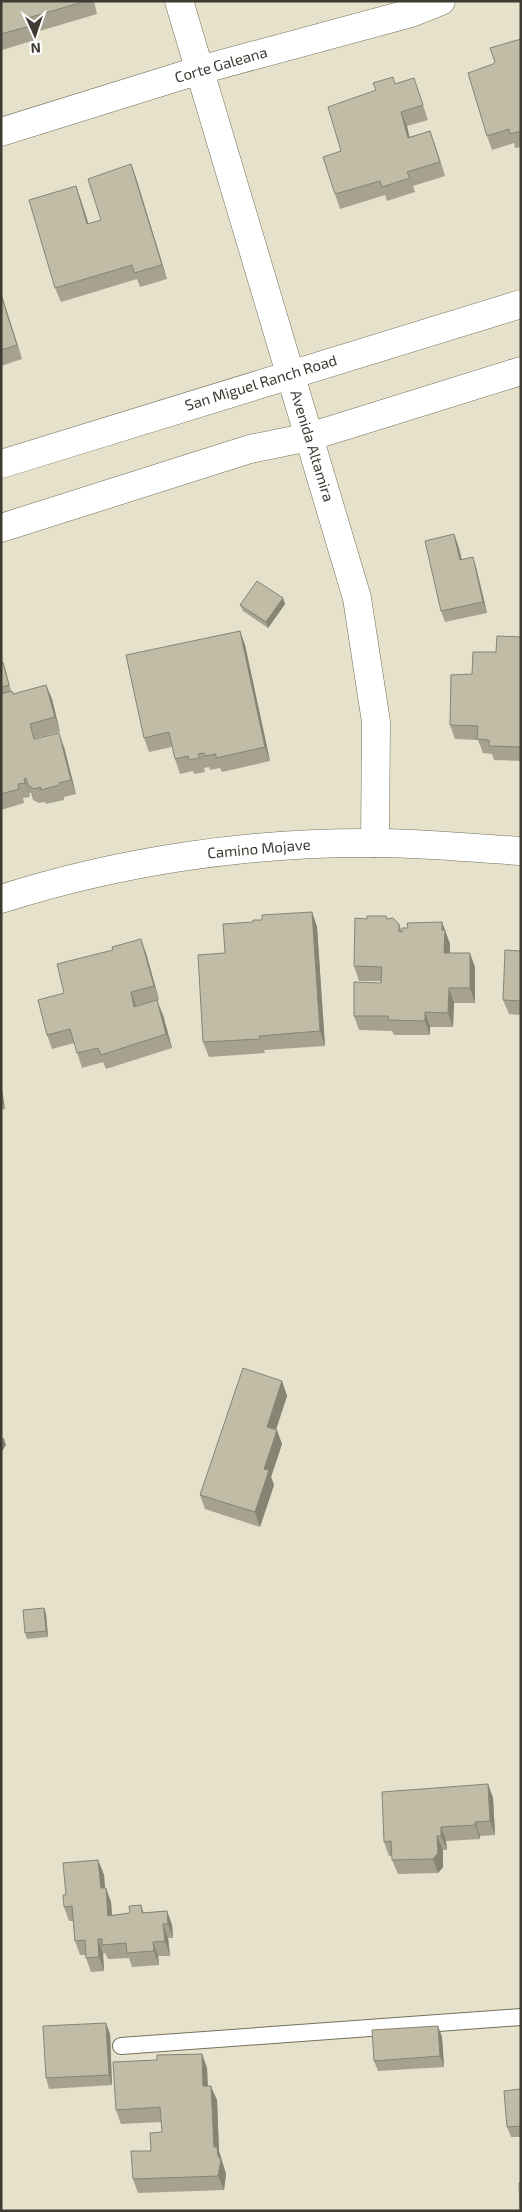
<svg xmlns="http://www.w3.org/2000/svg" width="522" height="2212" viewBox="0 0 522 2212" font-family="'Exo 2',sans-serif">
<rect width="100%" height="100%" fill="#e5e1ca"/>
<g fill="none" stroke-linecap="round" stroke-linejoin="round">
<defs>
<polyline id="service" points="121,2046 521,2017"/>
<g id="minor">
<polyline points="179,1 357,598 376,722 375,843"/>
<polyline points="1,132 200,70 411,13 441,1"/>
<path d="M 1,899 C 120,861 249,842 374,843 C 422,843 472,848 521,851"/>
</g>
<g id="tertiary">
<polyline points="1,464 521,304"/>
<polyline points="1,528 250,449 309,437 521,371"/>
</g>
</defs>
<use href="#service" stroke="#74705c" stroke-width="18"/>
<use href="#minor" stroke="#74705c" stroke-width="29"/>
<use href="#tertiary" stroke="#74705c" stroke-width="29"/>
<use href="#service" stroke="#fff" stroke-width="16"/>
<use href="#minor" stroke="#fff" stroke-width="28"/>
<use href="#tertiary" stroke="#fff" stroke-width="28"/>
</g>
<g fill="#a6a28f">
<polygon points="1,1 94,1 97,14 33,33 35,40 2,50 1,48"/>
<polygon points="521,39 521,147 515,148 514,143 492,150 487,136 493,64"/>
<polygon points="414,78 428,120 407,126 409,137 430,131 445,176 413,186 415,192 387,201 385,195 340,209 335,194 341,151 395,84"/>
<polygon points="131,164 136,178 167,279 140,287 137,279 61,302 55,288 76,186 88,224 101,220"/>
<polygon points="1,293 22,359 1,366"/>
<polygon points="454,534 458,545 462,559 476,567 487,613 445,622 441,611"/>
<polygon points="283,598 285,604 268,628 243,611 240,605"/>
<polygon points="240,631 245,645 270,761 222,772 220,768 210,770 209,767 204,768 205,772 194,774 193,771 180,774 175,759 172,747 149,752 144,738"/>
<polygon points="521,637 521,761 494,760 492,754 483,753 478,740 455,739 450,725 472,674 496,652"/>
<polygon points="1,663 5,668 11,691 1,694"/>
<polygon points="46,685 52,699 60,732 35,738 35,739 64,747 76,794 64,797 64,800 46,804 45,802 39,803 33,800 31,793 29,793 30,797 23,798 24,803 1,810 1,694 13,694"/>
<polygon points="312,912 317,927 325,1046 264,1050 265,1053 209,1057 203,1042 225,953 253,922 262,920"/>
<polygon points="387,919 399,924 402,932 408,928 442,922 450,944 450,953 475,967 475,1003 454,1003 453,1027 430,1027 430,1035 394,1035 392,1031 359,1030 354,1016 381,983 381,981 359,981 354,966"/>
<polygon points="521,951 521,1015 509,1014 503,1000"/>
<polygon points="146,953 159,1000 136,1006 163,1015 172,1048 106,1069 103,1062 82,1068 74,1043 52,1049 47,1035 64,993"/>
<polygon points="1,1084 5,1109 1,1110"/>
<polygon points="282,1381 287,1396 276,1430 282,1444 271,1477 274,1485 260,1527 205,1509 200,1495"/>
<polygon points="44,1608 46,1614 48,1637 27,1639 25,1633"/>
<polygon points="488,1784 493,1798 495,1835 480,1836 480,1839 446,1841 447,1850 443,1850 443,1867 438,1873 398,1874 392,1860 392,1856 389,1856 384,1842"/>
<polygon points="98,1860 104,1875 105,1888 111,1902 112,1915 130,1913 141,1905 144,1913 167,1911 172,1925 173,1938 168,1938 170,1956 158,1956 159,1965 132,1967 129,1958 108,1959 105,1953 103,1954 104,1971 91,1972 86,1958 86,1955 80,1955 75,1941 73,1921 69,1921 64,1907 66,1895"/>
<polygon points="438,2026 442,2037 444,2067 378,2071 374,2061"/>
<polygon points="110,2034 112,2085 49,2089 46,2078"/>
<polygon points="202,2054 207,2068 208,2086 217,2100 219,2151 226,2174 224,2190 138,2193 133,2179 151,2151 162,2132 161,2122 121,2124 116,2110 157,2060"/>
<polygon points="521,2089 521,2137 511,2137 507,2127"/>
</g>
<g fill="#878474">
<polygon points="401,112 407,126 413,152 408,138"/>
<polygon points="430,131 435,145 445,176 440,162"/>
<polygon points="131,164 136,178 167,279 162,265"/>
<polygon points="76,186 81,200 93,238 87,224"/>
<polygon points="1,293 22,359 17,345 1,295"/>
<polygon points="454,534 458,545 464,570 460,560"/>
<polygon points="473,557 476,567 487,613 483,602"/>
<polygon points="283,598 285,604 268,628 266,622"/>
<polygon points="240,631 245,645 270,761 265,747"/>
<polygon points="46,685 52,699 60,732 55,717"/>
<polygon points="59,733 64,747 76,794 71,780"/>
<polygon points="24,779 29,793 30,797 25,783"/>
<polygon points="312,912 317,927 325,1046 320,1031"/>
<polygon points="442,922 450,944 449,967 444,953"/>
<polygon points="141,939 146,953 159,1000 154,986"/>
<polygon points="470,953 475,967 475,1003 470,988"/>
<polygon points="449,988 454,1003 453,1027 448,1013"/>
<polygon points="131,992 136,1006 134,1007"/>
<polygon points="157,1000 163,1015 172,1048 166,1034"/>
<polygon points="425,1012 430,1027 430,1035 425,1021"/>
<polygon points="1,1084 5,1109 1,1098"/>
<polygon points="282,1381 287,1396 272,1441 267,1427"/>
<polygon points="277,1430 282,1444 271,1477 274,1485 260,1527 255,1512 264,1469"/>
<polygon points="4,1439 6,1445 1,1453 1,1444"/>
<polygon points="44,1608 46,1614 48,1637 46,1631"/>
<polygon points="488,1784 493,1798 495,1835 490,1821"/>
<polygon points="475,1822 480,1836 480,1839 475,1825"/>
<polygon points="441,1827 446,1841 447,1850 441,1836"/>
<polygon points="437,1836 443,1850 443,1867 438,1873 433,1859"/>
<polygon points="98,1860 104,1875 106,1903 101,1888"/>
<polygon points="106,1888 111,1902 113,1930 108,1916"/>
<polygon points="167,1911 172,1925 173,1938 168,1924"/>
<polygon points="163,1924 168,1938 170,1956 165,1941"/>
<polygon points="98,1939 103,1954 104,1971 99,1957"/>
<polygon points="153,1942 158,1956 159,1965 154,1951"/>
<polygon points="106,2023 110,2034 112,2085 109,2075"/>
<polygon points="438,2026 442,2037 444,2067 440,2056"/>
<polygon points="202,2054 207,2068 208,2100 203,2086"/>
<polygon points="211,2086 217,2100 219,2151 226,2174 224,2190 218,2176 214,2147"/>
</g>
<g fill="#c1bca6" stroke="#878474">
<polygon points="1,1 86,1 28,18 30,26 1,34"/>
<polygon points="521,39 521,131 510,134 509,129 487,136 468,73 493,64 495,62 490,48"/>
<polygon points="393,77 395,84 414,78 423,105 401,112 408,138 430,131 440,162 407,172 410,178 382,187 380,181 335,194 323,157 341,151 328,107 376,90 373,83"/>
<polygon points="131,164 162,265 134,273 132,265 55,288 29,200 76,186 87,224 101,220 88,179"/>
<polygon points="1,295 17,345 1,350"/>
<polygon points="454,534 460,560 473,557 483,602 441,611 425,541"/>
<polygon points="257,581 283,598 266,622 240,605"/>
<polygon points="240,631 265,747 216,758 216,754 205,756 204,753 198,754 200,758 189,760 188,756 175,759 169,732 144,738 126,655"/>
<polygon points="497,636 521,637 521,747 489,746 489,740 477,739 478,726 450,725 451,675 472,674 473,652 496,652"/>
<polygon points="3,662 9,685 1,687 1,663"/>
<polygon points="46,685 55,717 30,724 34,739 59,733 71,780 59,783 59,785 41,790 41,787 34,789 28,785 26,778 24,779 25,783 18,784 19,789 1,794 1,694 12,691 13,694"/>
<polygon points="312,912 320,1031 259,1036 260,1039 203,1042 198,955 225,953 223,924 253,922 253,920 262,920 262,915"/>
<polygon points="367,916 386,916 387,919 393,918 399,924 399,932 402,932 402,928 408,928 407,923 442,922 442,930 445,930 444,953 470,953 470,988 449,988 448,1013 425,1012 425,1021 389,1020 388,1016 354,1016 354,982 381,983 382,967 354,966 355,918 367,919"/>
<polygon points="141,939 154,986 131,992 134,1007 157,1000 166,1034 101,1055 98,1048 77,1053 70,1029 47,1035 38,1000 64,993 57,964 113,950 112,947"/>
<polygon points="505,950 521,951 521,1001 503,1000"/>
<polygon points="243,1368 282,1381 267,1427 277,1430 264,1469 269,1470 255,1512 200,1495"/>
<polygon points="1,1438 4,1439 1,1444"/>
<polygon points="44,1608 46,1631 25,1633 23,1610"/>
<polygon points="488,1784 490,1821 475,1822 475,1825 441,1827 441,1836 437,1836 438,1853 433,1859 392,1860 391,1841 384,1842 382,1792"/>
<polygon points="98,1860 101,1888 106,1888 108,1916 130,1913 129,1906 141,1905 142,1913 167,1911 168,1924 163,1924 165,1941 153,1942 154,1951 127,1953 126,1943 102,1945 102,1939 98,1939 99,1957 86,1958 85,1940 75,1941 72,1906 64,1907 63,1895 66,1895 63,1863"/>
<polygon points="106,2023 109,2075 46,2078 43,2026"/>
<polygon points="438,2026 440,2056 374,2061 372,2030"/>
<polygon points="202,2054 203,2086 211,2086 214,2147 217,2147 218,2156 221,2160 218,2176 133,2179 131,2151 151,2151 150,2133 162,2132 160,2107 116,2110 113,2062 157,2060 157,2055"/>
<polygon points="521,2089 521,2126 507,2127 504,2091"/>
<polygon points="521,2182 521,2210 520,2210 519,2183"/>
</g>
<g text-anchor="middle" stroke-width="5" stroke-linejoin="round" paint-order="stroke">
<g font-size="15" fill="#3d3b32" stroke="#fff">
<text transform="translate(221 65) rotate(-16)" y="5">Corte Galeana</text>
<text transform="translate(261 383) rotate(-17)" y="5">San Miguel Ranch Road</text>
<text transform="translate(312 446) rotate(73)" y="5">Avenida Altamira</text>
<text transform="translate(259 849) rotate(-5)" y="5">Camino Mojave</text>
</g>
</g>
<rect width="522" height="2212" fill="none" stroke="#3d3b32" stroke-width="5"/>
<g transform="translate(35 35) rotate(177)" stroke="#ffffff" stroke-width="4" paint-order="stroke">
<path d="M0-4L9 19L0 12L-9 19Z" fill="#3d3b32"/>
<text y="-8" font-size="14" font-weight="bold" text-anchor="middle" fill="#3d3b32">N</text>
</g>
</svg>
